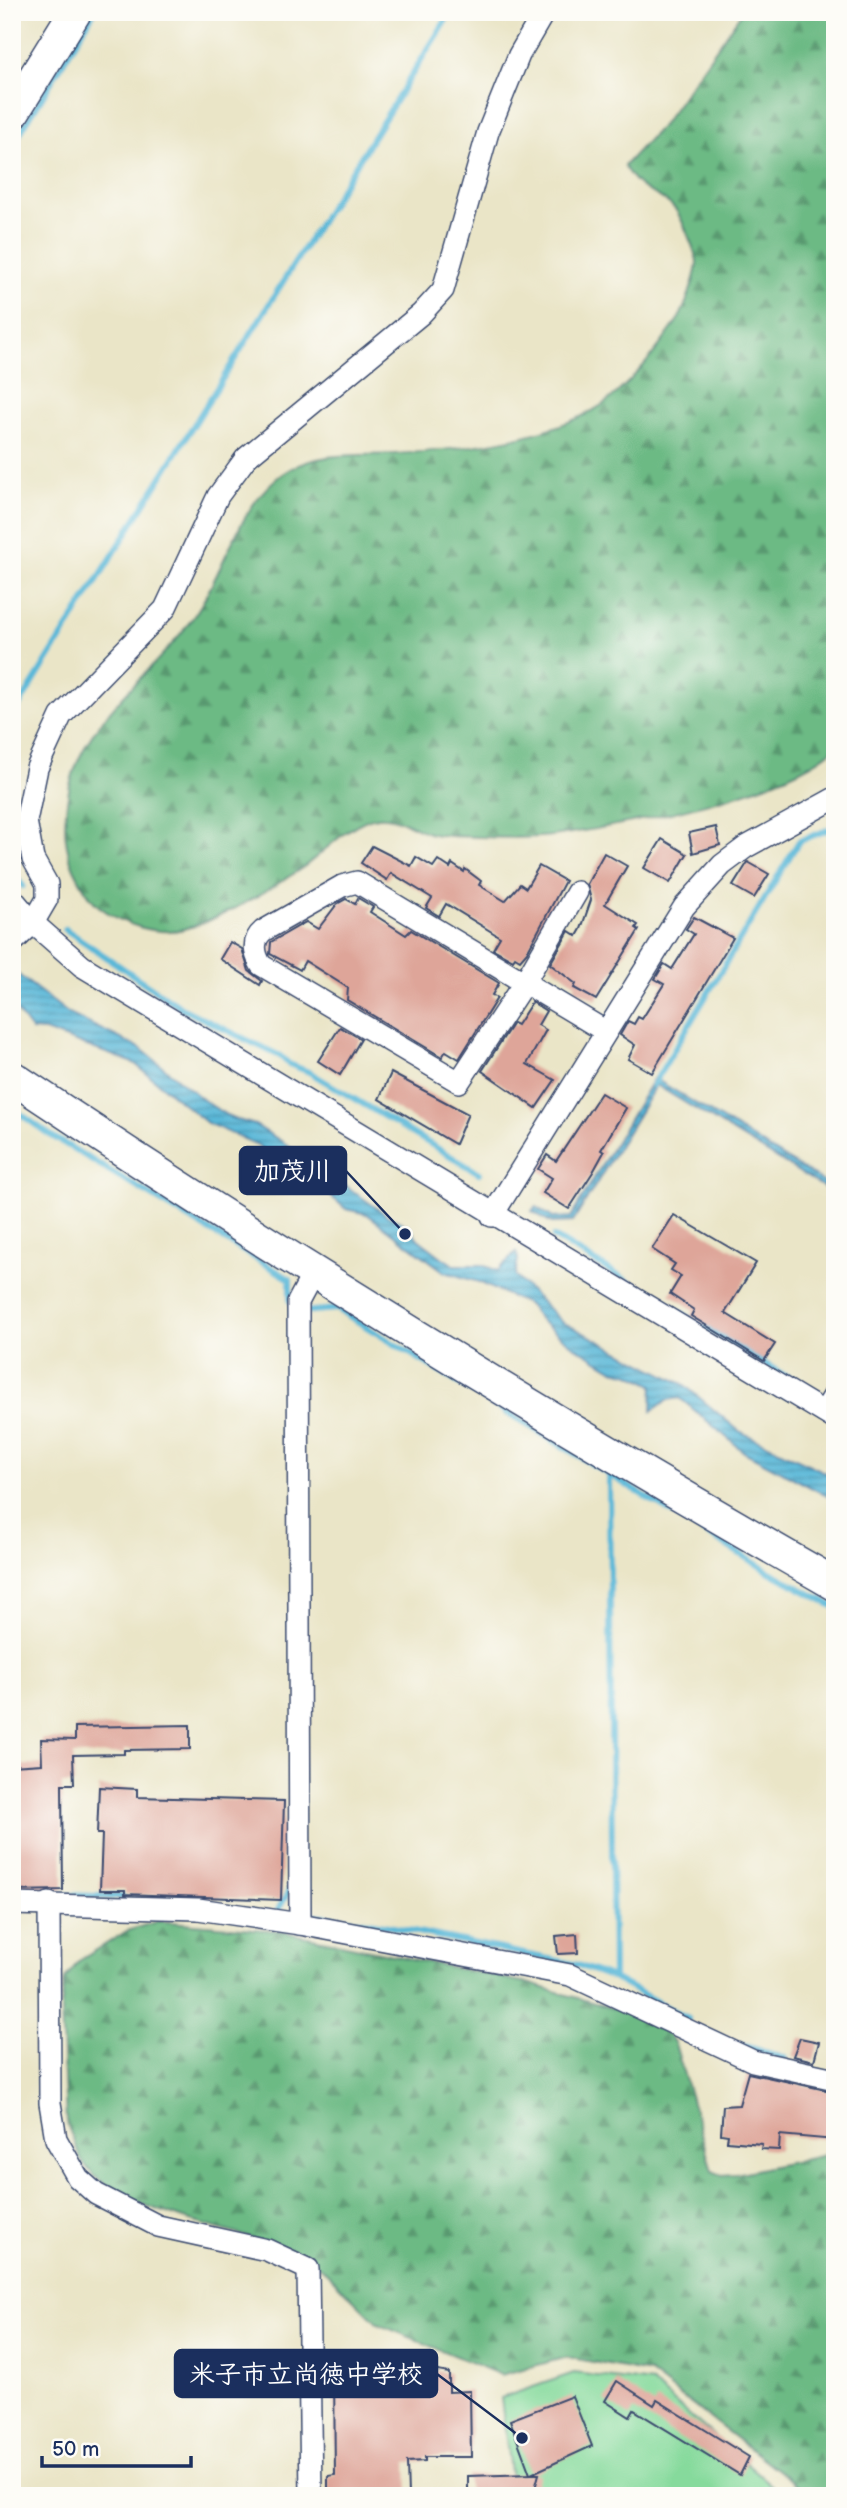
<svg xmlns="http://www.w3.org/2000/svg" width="847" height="2508" viewBox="0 0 847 2508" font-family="'Balsamiq Sans','Klee One',sans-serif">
<defs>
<pattern id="forest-firs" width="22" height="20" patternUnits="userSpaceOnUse" patternTransform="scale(1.75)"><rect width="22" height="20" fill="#6cba84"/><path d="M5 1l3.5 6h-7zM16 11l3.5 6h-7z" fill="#58986f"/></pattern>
<pattern id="water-rules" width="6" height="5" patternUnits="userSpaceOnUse" patternTransform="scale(1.75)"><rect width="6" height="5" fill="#5ab8d8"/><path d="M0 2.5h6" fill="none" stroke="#4a96b2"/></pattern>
</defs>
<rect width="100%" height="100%" fill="#fdfcf7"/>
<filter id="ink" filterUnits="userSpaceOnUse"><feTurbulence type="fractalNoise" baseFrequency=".0143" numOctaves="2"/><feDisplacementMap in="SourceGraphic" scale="14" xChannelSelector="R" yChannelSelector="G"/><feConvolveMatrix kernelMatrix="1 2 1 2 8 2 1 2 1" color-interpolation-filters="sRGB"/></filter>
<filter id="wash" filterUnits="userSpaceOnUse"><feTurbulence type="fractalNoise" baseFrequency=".00686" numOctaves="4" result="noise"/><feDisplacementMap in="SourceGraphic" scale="28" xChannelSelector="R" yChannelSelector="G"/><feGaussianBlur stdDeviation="1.57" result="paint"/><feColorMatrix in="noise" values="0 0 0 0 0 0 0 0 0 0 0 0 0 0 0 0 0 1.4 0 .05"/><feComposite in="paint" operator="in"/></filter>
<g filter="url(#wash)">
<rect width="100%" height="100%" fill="#eae5c7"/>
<g fill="url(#forest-firs)" stroke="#447471" stroke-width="2">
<path d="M 742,12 L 835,12 L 835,747 C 788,792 627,825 559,835 C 535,839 506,838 481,837 C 466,836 448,837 433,834 C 415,830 397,814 377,817 C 350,822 327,850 305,866 C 273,888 222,919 184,929 C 156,936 124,925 101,908 C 89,899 81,883 74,869 C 64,846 64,827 67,802 C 76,717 160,674 201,605 C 228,560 243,496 290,469 C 323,451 360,456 395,454 C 456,450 562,438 610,399 C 636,377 660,347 679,318 C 685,308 697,274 697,262 C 697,255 680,214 675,209 C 656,189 642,197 624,166 L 664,123 Z"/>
<polygon points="158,1921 279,1931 527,1983 635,2015 669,2035 675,2044 712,2171 722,2175 736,2174 835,2153 835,2496 812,2496 650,2373 567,2357 501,2375 378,2324 324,2270 297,2251 184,2219 131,2200 94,2176 81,2160 66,2121 61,2009 65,1979 79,1961 127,1931"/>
</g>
<polygon fill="#86da9c" stroke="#50847d" stroke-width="2" points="574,2373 652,2383 784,2496 513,2496 501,2398"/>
<g fill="url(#water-rules)" stroke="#3a749b" stroke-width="2">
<polygon points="12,970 69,1014 140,1048 206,1102 231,1118 255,1125 302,1154 389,1217 409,1226 418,1239 443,1258 454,1265 482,1265 498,1271 516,1252 518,1259 515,1276 562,1322 683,1384 739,1431 835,1477 835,1500 744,1452 680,1398 667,1400 652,1411 653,1385 631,1374 614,1370 572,1345 540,1320 529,1305 479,1282 445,1272 367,1214 346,1209 318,1185 282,1170 258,1145 207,1123 134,1063 45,1031 31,1030 12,1005"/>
<polygon points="654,1078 835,1189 835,1194 656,1085 573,1222 552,1223 532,1211 536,1207 553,1218 571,1217"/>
</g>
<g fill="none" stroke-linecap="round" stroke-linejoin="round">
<g stroke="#5ab8d8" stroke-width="6">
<polyline points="12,146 94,12"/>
<polyline points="12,717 451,12"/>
<polyline points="12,873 23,886"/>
<polyline points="65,929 183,1009 280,1056 289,1064 309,1072 479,1173"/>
<polyline points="653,1085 799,841 835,827"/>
<polyline points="12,1108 50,1135 290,1279 290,1301"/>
<polyline points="554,1237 807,1389"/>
<polyline points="301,1312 337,1309 768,1571 835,1607"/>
<polyline points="609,1475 613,1978"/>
<polyline points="12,1893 122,1897"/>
<polyline points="278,1910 292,1885"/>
<polyline points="304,1914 369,1922 578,1965 613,1978 688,2019"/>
<polyline points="742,2045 785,2058"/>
</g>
</g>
<g id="blocks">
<g fill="#dea599">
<polygon points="716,827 720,845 693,853 689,833"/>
<polygon points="662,839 687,854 670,883 644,868"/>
<polygon points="372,846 411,866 416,857 433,867 438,860 450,868 452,864 464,872 465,869 481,881 479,885 505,901 520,884 526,888 539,866 565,881 527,952 520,960 515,957 513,960 493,949 500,937 446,904 439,916 426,908 432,898 391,873 387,880 361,863"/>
<polygon points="604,853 627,866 605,904 638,925 636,928 639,930 596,1000 574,988 576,984 550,964 569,931 577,936 581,929 591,900 587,884"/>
<polygon points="748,862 769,874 754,898 733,886"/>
<polygon points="358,898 373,907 370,912 406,935 411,930 499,983 492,995 497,998 459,1059 446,1051 442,1057 347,1000 348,988 305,961 300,970 270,954 271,942 306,922 318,929 337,904 346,899 355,904"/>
<polygon points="694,917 733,938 652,1073 628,1059 635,1045 620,1035 628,1021 634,1024 638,1017 642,1019 664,984 655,979 664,964 672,969 694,934 686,929"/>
<polygon points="230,942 242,949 249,971 262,981 260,985 220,959"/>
<polygon points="532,1002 546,1011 538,1025 546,1030 527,1064 555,1080 536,1108 482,1071 513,1023 517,1025"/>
<polygon points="340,1027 361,1039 340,1075 318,1061"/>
<polygon points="391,1073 468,1114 455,1144 379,1099"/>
<polygon points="601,1093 626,1108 601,1150 604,1152 593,1172 569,1209 543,1193 552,1178 538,1169 547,1155 556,1161"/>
<polygon points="674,1215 756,1263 725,1313 775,1344 764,1361 691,1316 694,1310 670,1294 681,1276 671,1270 675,1264 652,1249"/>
<polygon points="190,1725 190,1749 124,1750 124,1754 73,1755 74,1784 62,1784 63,1890 12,1891 12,1766 42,1764 41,1739 75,1740 75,1727"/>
<polygon points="99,1787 137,1789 137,1797 284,1801 281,1900 125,1894 125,1890 100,1890 102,1834 97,1834"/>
<polygon points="577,1934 578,1953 558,1954 556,1936"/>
<polygon points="800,2038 819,2042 814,2061 793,2056"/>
<polygon points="748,2073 835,2092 835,2140 780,2135 779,2150 761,2149 762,2144 727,2141 728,2135 721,2134 723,2106 739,2105"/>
<polygon points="438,2371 449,2373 449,2392 470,2391 471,2457 425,2457 425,2461 407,2462 408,2496 328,2496 328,2476 335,2475 334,2372"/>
<polygon points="617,2381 654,2405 657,2400 749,2457 740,2475 634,2410 630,2417 605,2401"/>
<polygon points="572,2396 592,2446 531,2474 539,2474 533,2496 468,2496 468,2476 530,2474 510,2420"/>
</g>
</g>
</g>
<g filter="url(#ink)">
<use href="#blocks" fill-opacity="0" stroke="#3a4a6e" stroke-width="2"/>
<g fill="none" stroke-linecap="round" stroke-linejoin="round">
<defs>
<g id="street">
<path d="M 577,892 L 524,983 L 459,1082 L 261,965 C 254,953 252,940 263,931 L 342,886 L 357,882 L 605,1031"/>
<polyline points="12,898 33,923 82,966 835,1419"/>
<polyline points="12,943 33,923 47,899 47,884 33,859 26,821 37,768 61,716 165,609 218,496 246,458 421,314 443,290 488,132 519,55 544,12"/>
<polyline points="492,1216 684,907 722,865 746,847 835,798"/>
<polyline points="824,1412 835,1394"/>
<polyline points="49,1903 50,2103 56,2139 78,2178 96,2194 158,2226 267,2250 308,2269 311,2496"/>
<polyline points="12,1904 198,1909 300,1924 570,1975 753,2061 835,2079"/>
<polyline points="300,1924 298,1302 314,1272"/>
</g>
<g id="secondary">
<polyline points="12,114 75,12"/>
<path d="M 12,1077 C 280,1256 555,1424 835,1584"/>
</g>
</defs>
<use href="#street" stroke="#3a4a6e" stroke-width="24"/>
<use href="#secondary" stroke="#3a4a6e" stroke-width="35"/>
<use href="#street" stroke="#fff" stroke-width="21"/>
<use href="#secondary" stroke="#fff" stroke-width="32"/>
</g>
</g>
<path fill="none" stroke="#1b2f5e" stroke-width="2.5" d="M405 1234L346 1171M522 2438L437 2374"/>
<g fill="#1b2f5e" stroke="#fdfcf7" stroke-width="2.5">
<circle cx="405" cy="1234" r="7"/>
<circle cx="522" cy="2438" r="7"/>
</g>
<g fill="#1b2f5e" stroke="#1b2f5e" stroke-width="2.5">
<rect x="240" y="1147" width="106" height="47" rx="7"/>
<rect x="175" y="2350" width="262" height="47" rx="7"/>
</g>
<g font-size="26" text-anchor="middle" font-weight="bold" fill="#fff">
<text x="293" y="1180">加茂川</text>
<text x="306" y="2383">米子市立尚徳中学校</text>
</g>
<rect width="847" height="2508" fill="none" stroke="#fdfcf7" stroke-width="42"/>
<path d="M42 2456v10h149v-10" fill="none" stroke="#1b2f5e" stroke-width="3.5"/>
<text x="52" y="2456" font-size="21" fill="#1b2f5e" stroke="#fdfcf7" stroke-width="5" paint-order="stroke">50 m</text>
</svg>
